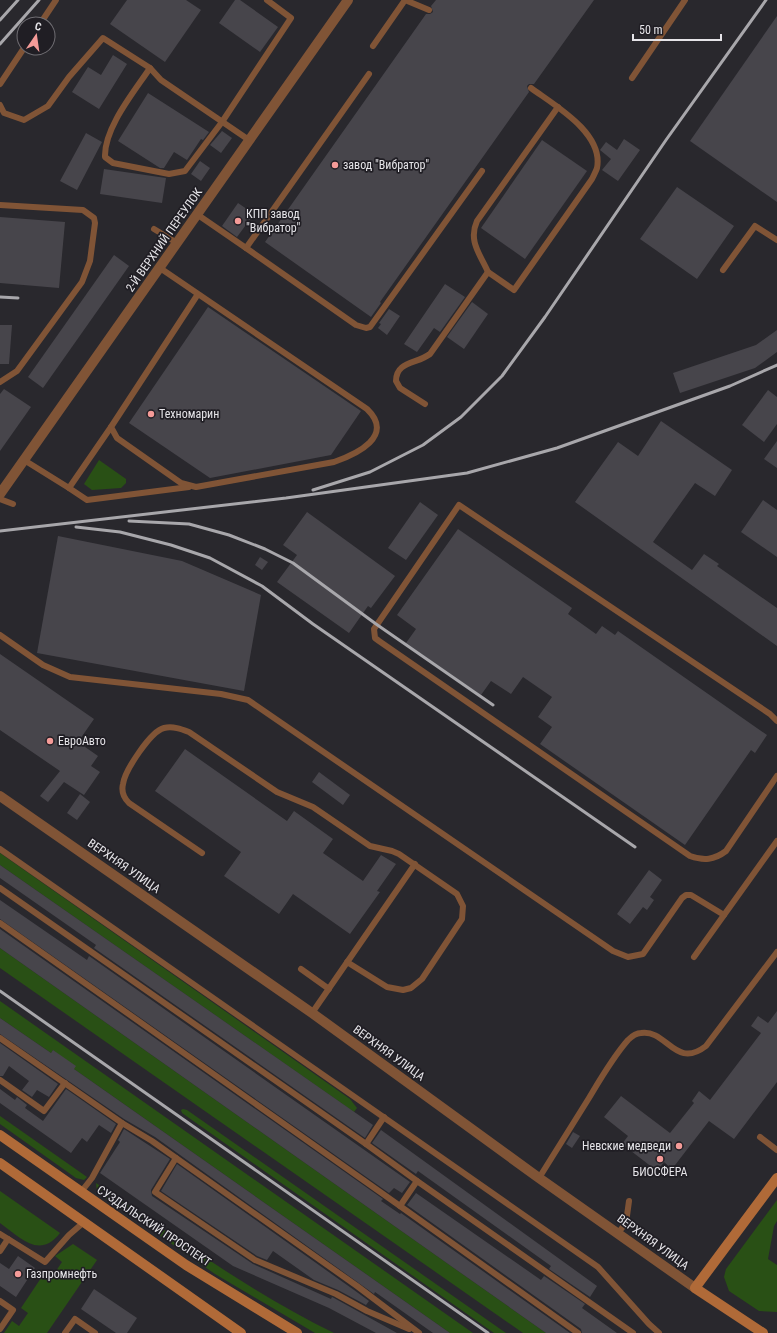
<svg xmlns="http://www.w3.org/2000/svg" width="777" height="1333" viewBox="0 0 777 1333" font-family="'Roboto Condensed',sans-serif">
<rect width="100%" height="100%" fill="#29282d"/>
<g fill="#295015">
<polygon points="99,460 126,479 126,483 121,488 92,490 84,484"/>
<polygon points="0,853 350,1099 357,1108 354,1112 0,865"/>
<polygon points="0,948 546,1333 523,1333 0,968"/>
<polygon points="0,1001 473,1333 450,1333 74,1069 53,1050 51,1053 0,1018"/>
<polygon points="183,1109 187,1110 506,1333 494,1333 182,1113 181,1110"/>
<polygon points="0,1116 87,1177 84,1180 76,1178 0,1124"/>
<path d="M 96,1183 C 173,1236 249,1291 334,1333 L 315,1333 L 215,1274 L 97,1192 Z"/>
<path d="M 0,1191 L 60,1233 C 39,1260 20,1237 0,1223 Z"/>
<polygon points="777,1200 777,1221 774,1226 768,1259 777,1265 777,1312 759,1311 729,1291 724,1277 726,1269"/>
<polygon points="73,1244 97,1260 47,1333 4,1333 12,1321 19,1326 28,1313 21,1308 45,1272 52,1277 62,1262 55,1256"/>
</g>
<g fill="#47454b">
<polygon points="127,0 186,0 201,10 165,62 110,24"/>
<polygon points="235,0 240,0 278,27 260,52 219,23"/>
<polygon points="436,0 594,0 534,84 529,84 527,86 529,92 380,302 381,303 371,317 265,242 426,14 430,14 433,12 431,6"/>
<polygon points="777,16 777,202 690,141"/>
<polygon points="113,55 127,64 99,109 72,92 88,67 101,75"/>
<polygon points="148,93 209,132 203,140 201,139 187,160 174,152 164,168 160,168 118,141"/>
<polygon points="222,131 232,138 221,153 210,145"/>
<polygon points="86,133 102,142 77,190 60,181"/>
<polygon points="624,139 640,150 618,181 602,170 611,159 600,150 606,142 617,150"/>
<polygon points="542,140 587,171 525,259 481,228"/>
<polygon points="200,161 210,168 201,181 191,174"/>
<polygon points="104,169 166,178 162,203 100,194"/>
<polygon points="677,187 734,226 697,279 640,239"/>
<polygon points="238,203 254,214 237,237 222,226"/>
<polygon points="0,217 65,222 59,288 0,283"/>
<polygon points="114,255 129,266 43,388 28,377"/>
<polygon points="445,284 465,297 440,332 434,328 417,352 404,344"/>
<polygon points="472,302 488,314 464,349 447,337"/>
<polygon points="208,307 361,411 331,455 210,478 129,423"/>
<polygon points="389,309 400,316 387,335 378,328 381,324 379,323"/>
<polygon points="0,325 12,325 9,364 0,364"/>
<polygon points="777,330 777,352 755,368 680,393 673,373 756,345"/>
<polygon points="4,389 31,407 0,451 0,394"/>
<polygon points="768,390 777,397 777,424 764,442 742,425"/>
<polygon points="661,421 732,470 715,496 695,483 653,542 692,570 704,554 719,564 717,566 777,608 777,646 575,502 618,442 638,456"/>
<polygon points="777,441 777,468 764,459"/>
<polygon points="763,500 777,510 777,557 741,532"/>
<polygon points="420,502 438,515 406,560 388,548"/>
<polygon points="307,512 395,576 371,608 368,606 349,633 277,582 297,555 283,545"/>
<polygon points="458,529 572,608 568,614 596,634 602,626 615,635 618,631 767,735 755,753 751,750 685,845 540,744 552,727 538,717 552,697 523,677 511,694 491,681 481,695 406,643 416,629 397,615"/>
<polygon points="58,536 182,561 261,595 244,691 37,653"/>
<polygon points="260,557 268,562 262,570 255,565"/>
<polygon points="0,654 94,719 78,742 98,756 91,766 100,772 84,795 64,782 48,802 40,796 60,771 0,730"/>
<polygon points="185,749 287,821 294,811 333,839 323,853 363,881 381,855 396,864 377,891 380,892 350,934 293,894 279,914 224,876 241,852 155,791"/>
<polygon points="319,772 350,795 343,805 312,782"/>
<polygon points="80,794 90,802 77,820 67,813"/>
<polygon points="0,865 373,1125 365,1138 94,948 96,945 0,878"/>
<polygon points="649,870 662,880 650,897 654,900 647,910 643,907 630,924 617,914"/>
<polygon points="0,900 87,960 89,956 410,1182 402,1193 394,1188 389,1193 0,919"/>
<polygon points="0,929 383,1199 381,1201 400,1214 401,1213 570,1333 546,1333 0,948"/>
<polygon points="777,1011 777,1082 734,1139 709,1121 672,1169 664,1162 657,1171 622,1144 628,1136 604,1117 621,1096 670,1133 694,1103 692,1101 699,1091 710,1100 761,1033 751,1026 758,1016 768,1023"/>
<polygon points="0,1018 51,1053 53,1050 76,1066 74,1069 450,1333 433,1333 375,1292 374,1294 155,1137 124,1119 0,1034"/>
<polygon points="0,1043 58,1084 49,1097 37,1090 32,1097 22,1090 29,1081 9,1066 3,1076 0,1076"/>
<polygon points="0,1089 15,1100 17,1097 27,1105 25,1108 43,1121 66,1089 116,1124 111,1133 99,1125 87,1142 82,1138 71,1153 0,1103"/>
<polygon points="124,1129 170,1159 151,1190 152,1196 253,1264 331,1299 332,1297 334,1298 397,1333 376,1333 329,1308 233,1266 100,1173 120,1142 118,1140"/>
<polygon points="381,1130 597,1286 590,1297 549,1269 551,1266 418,1171 416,1174 372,1143"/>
<polygon points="573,1132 580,1136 572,1148 566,1144"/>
<polygon points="177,1164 354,1290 369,1301 366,1305 338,1290 314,1280 273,1251 267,1260 257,1256 161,1191"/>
<polygon points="416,1193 541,1280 544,1276 585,1304 582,1308 617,1333 582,1333 581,1329 407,1205"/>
<polygon points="18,1256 35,1268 16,1297 0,1286 0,1263 9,1269"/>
<polygon points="94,1289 137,1318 127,1333 116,1333 81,1309"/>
</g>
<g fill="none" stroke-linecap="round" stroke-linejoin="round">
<g stroke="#805436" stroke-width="6">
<polyline points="405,0 429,10"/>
<polyline points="40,24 56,0"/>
<polyline points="373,46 405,0"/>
<path d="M 150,68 C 134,92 104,128 105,157 L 113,163 L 169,174 L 185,171 L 222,122 L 291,18 L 267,0"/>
<polyline points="369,74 246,248 356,325 366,328 370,327 482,171"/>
<polyline points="632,78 685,0"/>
<polyline points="0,84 24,48"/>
<polyline points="0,105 4,113 24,120 48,106 69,77 103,38 150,68 161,80 249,140"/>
<polyline points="0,205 83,210 94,218 95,223 90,261 82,282 17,371 0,382"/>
<polyline points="198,215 246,248"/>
<polyline points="154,229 177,243"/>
<path d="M 160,268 L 367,409 C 395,436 357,454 334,462 L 196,487 L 181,483 L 117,438 L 111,427 L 198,294"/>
<polyline points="723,270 755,226 777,240"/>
<path d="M 488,272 C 480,254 468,241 477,221 L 558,107"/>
<path d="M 425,404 L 400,388 L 396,381 C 396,361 417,364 430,354 L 488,272 L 514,290 L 592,179 C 594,175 596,171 597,168 C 604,133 554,105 531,88"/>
<polyline points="24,460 69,488 111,427"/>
<polyline points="69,488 87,500 189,487"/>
<polyline points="0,499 13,504"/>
<polyline points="0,635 43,665 70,677 221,694 248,700 613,951 628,957 643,954 682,898 686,895 691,895 724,915"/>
<path d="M 777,721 L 770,714 L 459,505 L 374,629 L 375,638 L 379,641 L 690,856 C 704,861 714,860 726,851 L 777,776"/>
<polyline points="0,849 598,1267 649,1324 659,1333"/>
<path d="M 202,853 L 129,803 C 124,798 121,792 123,784 C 125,770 151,731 164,728 C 173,726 181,729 189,732 L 277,792 L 313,807 L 370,846 L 392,851 L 399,854 L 457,894 L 463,906 L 462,919 L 422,979 L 411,988 L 403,990 L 387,987 L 347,962"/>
<polyline points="0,888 366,1144 384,1117"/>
<polyline points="0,923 400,1206 417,1181 366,1144"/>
<polyline points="694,957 777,841"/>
<polyline points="301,969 329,989"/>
<polyline points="312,1013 415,864"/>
<polyline points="0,1038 122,1123 92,1178 81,1192"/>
<polyline points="0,1080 44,1111 65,1083"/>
<polyline points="122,1123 152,1141 357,1286 419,1333"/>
<polyline points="760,1137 777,1150"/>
<polyline points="176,1158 155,1192 255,1260 336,1294 367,1311 409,1329"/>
<path d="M 539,1178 C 556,1151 572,1125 589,1098 C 601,1078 613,1057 628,1040 C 632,1036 636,1033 641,1033 C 667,1029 675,1070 706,1046 L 777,952"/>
<polyline points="417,1181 633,1333"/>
<polyline points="400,1206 578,1333"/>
<polyline points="618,1233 626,1223 629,1201"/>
<polyline points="0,1234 45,1262 69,1235 84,1222"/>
<polyline points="0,1251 8,1239"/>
<polyline points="0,1301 13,1310 0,1329"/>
<polyline points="65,1333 75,1319 95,1333"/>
</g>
<polyline stroke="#805436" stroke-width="10" points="0,494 348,0"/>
<polyline stroke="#805436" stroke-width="10" points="0,796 312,1013 539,1178 695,1288"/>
<g stroke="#b06a38" stroke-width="10">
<polyline points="0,1135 186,1265 297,1333"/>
<polyline points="0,1163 241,1333"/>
<polyline points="763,1333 695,1288 777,1178"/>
</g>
<g stroke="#a8a7ab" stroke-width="3">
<polyline points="0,20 18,0"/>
<polyline points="0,44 39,0"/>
<polyline points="0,297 18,298"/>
<polyline points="313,490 370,472 423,445 461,417 502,376 545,317 666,140 766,0"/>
<polyline points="129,521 189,524 229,535 265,549 293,563 376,624 493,705"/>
<polyline points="76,527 120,532 171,545 210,558 262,586 313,624 635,847"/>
<polyline points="0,531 286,498 467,473 557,448 730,386 777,365"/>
<polyline points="0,991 488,1333"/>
</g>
</g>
<g fill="#f59b98" stroke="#201e24" stroke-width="1.5">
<circle cx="335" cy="165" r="4"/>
<circle cx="238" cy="221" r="4"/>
<circle cx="151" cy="414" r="4"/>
<circle cx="50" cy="741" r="4"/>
<circle cx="679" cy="1146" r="4"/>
<circle cx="660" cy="1159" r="4"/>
<circle cx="18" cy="1274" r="4"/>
</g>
<g text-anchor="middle" stroke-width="3.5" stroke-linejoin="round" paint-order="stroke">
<g font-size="12" fill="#e5e4e8" stroke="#201e24" text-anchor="start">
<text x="343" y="169">завод "Вибратор"</text>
<text x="246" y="218">КПП завод<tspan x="246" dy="14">"Вибратор"</tspan></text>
<text x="159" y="418">Техномарин</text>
<text x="58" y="745">ЕвроАвто</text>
<text x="671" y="1150" text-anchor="end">Невские медведи</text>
<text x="660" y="1176" text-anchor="middle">БИОСФЕРА</text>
<text x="26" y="1278">Газпромнефть</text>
</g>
<g font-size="12" fill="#e5e4e8" stroke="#201e24">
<text transform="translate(164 240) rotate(-55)" y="4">2-Й ВЕРХНИЙ ПЕРЕУЛОК</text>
<text transform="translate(124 866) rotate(35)" y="4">ВЕРХНЯЯ УЛИЦА</text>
<text transform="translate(389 1053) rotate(36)" y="4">ВЕРХНЯЯ УЛИЦА</text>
<text transform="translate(154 1226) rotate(34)" y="4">СУЗДАЛЬСКИЙ ПРОСПЕКТ</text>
<text transform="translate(653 1242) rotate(36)" y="4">ВЕРХНЯЯ УЛИЦА</text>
</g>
</g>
<g transform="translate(36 36) rotate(13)"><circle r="19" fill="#201e24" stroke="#6f6d72"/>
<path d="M0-3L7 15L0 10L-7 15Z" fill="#f59b98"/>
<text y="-6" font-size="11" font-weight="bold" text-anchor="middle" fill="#e5e4e8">С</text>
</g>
<path d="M633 34v6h88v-6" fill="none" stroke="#e5e4e8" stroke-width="2"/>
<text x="639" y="34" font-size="12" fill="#e5e4e8" stroke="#201e24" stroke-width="3" paint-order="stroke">50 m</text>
</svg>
